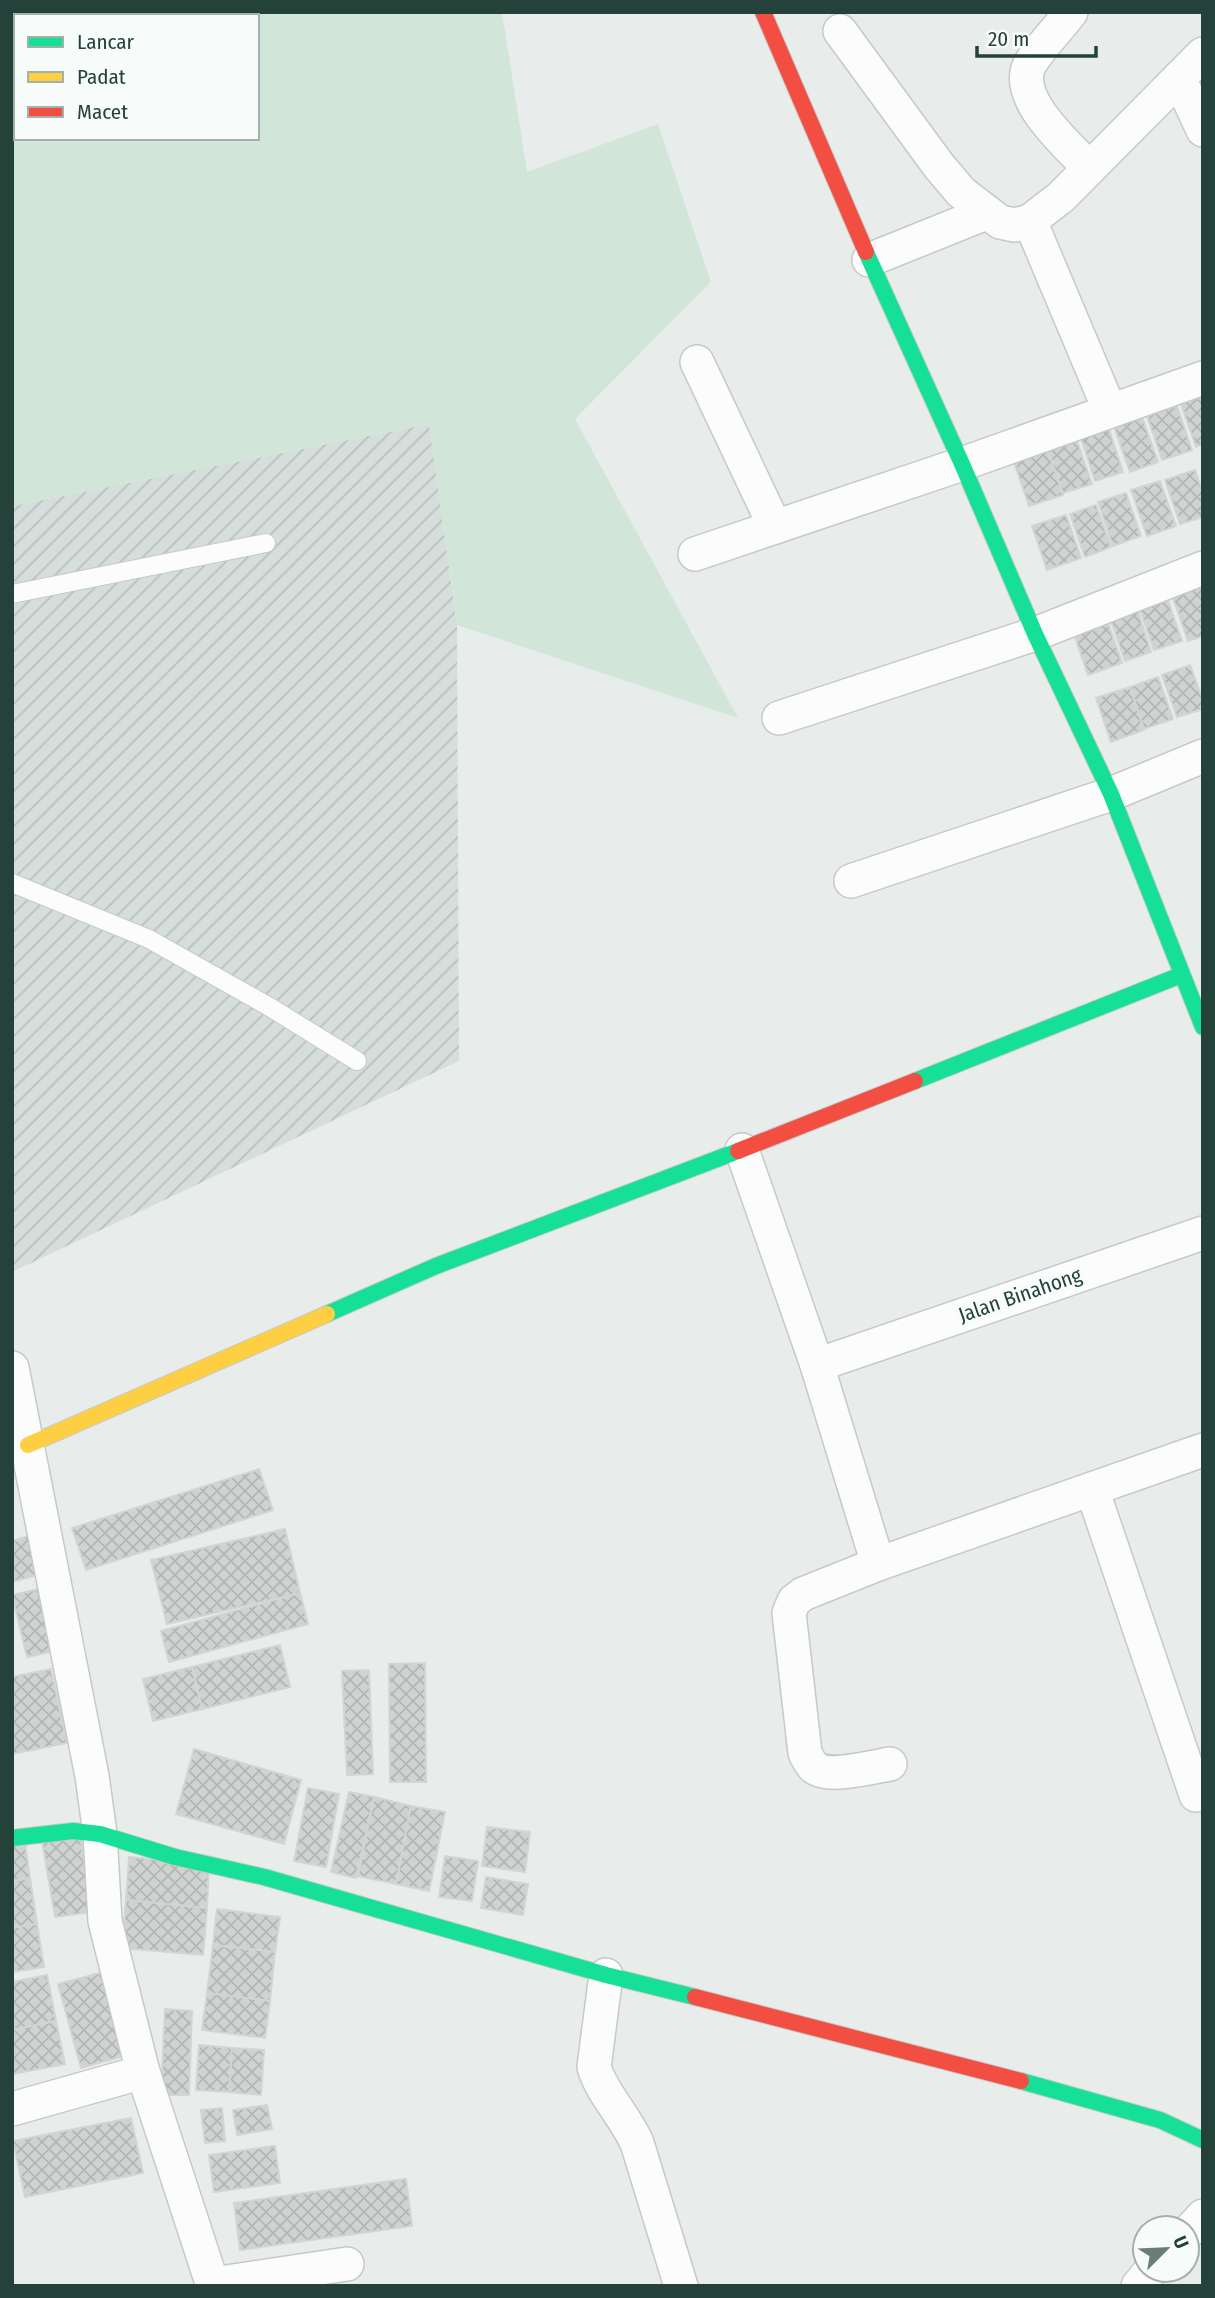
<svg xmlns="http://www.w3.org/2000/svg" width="1215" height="2298" viewBox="0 0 1215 2298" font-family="'Fira Sans Condensed',sans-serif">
<defs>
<pattern id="industrial-furrows" width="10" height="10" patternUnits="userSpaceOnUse" patternTransform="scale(1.75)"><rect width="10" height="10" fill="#d6dedb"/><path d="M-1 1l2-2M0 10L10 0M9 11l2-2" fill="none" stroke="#b8c0bd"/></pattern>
<pattern id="building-cross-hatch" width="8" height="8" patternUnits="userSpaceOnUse" patternTransform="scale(1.75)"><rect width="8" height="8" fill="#cfd4d2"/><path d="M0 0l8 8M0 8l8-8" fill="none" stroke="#b2b7b5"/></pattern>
</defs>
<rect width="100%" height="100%" fill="#e8edeb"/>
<polygon fill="url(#industrial-furrows)" points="429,424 457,625 459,1061 12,1272 12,506"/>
<polygon fill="#d1e6d8" points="138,12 502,12 527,172 658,124 711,282 575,419 738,718 457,625 429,424 12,506 12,111 16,110 16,138 257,138 257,16 138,16"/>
<g fill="url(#building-cross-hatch)" stroke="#d1d6d4" stroke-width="2">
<polygon points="1203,396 1203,444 1196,447 1181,404"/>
<polygon points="1177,406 1192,450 1162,460 1147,416"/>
<polygon points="1142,417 1158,462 1130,472 1114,427"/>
<polygon points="1109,429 1123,472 1095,481 1081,438"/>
<polygon points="1077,441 1092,484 1063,493 1048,451"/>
<polygon points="1048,451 1063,495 1029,506 1014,462"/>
<polygon points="1195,470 1203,493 1203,517 1180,524 1165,480"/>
<polygon points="1160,481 1176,526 1147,536 1131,490"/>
<polygon points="1126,493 1141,536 1113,546 1098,502"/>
<polygon points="1096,505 1111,547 1085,557 1070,514"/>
<polygon points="1066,515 1081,558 1047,570 1032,526"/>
<polygon points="1201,586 1203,592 1203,636 1188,641 1172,595"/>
<polygon points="1167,598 1182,641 1154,650 1139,607"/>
<polygon points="1137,609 1151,652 1125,661 1110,618"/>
<polygon points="1107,620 1122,663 1088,675 1073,631"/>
<polygon points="1190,665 1203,701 1203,709 1177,717 1162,675"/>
<polygon points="1158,677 1173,719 1144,729 1130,687"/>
<polygon points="1130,687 1144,730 1111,742 1096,698"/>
<polygon points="259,1469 273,1510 86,1570 72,1528"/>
<polygon points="285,1529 300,1593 167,1624 151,1560"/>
<polygon points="29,1536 40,1574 12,1582 12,1541"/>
<polygon points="39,1589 54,1651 27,1657 12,1595"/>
<polygon points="300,1593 308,1624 169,1662 161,1631"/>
<polygon points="280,1645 290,1687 202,1709 192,1667"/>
<polygon points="425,1663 426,1782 390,1782 389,1664"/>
<polygon points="192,1667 202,1709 153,1721 143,1679"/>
<polygon points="51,1669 67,1743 12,1754 12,1677"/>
<polygon points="369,1670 373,1774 347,1775 342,1671"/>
<polygon points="194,1749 301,1780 284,1844 176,1814"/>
<polygon points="308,1788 339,1794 326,1867 294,1861"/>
<polygon points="349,1792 374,1797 356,1878 331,1872"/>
<polygon points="374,1797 411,1806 396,1884 358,1876"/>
<polygon points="411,1806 445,1812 429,1891 396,1884"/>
<polygon points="487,1827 530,1832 525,1872 482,1866"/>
<polygon points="80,1835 92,1912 55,1917 42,1841"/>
<polygon points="25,1843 30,1878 12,1881 12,1845"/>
<polygon points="445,1856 478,1861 472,1901 439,1897"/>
<polygon points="129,1857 209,1864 207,1908 126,1900"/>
<polygon points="486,1877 528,1884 523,1915 481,1908"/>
<polygon points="30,1878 37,1924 12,1928 12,1881"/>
<polygon points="126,1900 207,1908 203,1955 122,1948"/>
<polygon points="217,1909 280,1917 275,1952 213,1945"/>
<polygon points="37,1924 44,1967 12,1972 12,1928"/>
<polygon points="213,1945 275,1952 270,2001 207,1993"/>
<polygon points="104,1972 127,2055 81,2068 58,1984"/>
<polygon points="47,1975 56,2021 12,2030 12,1982"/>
<polygon points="207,1993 270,2001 265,2038 202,2030"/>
<polygon points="165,2009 192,2011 189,2095 161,2095"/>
<polygon points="56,2021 65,2064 12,2074 12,2030"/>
<polygon points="199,2045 232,2048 229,2092 196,2090"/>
<polygon points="232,2048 264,2050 261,2095 229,2092"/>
<polygon points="267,2105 272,2129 237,2135 233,2110"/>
<polygon points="222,2108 225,2141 205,2143 201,2110"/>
<polygon points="131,2118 143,2173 25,2197 13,2141"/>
<polygon points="275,2146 280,2183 214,2192 209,2155"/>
<polygon points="406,2179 412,2226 240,2250 234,2203"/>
</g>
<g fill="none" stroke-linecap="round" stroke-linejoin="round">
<defs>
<g id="lane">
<polyline points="12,594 266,543"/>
<polyline points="12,883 149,939 268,1006 357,1061"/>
</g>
<g id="street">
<path d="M 1071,12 C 1059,28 1040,47 1030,64 C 1012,98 1068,145 1089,168"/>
<polyline points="840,31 939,166 961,192 1000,222 1015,225 1030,221 1061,197 1203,54"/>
<polyline points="1179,78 1203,130"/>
<polyline points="1030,221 1110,411"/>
<polyline points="869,260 986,213"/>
<polyline points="697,362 775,527"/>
<polyline points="695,554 962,464 1203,378"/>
<polyline points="779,718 1035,634 1203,568"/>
<polyline points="851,881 1111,794 1203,756"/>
<polyline points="742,1150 817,1365 878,1564 1203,1450"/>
<polyline points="817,1365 1203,1233"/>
<polyline points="12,1368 92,1776 100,1834 105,1921 143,2072 213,2286"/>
<polyline points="1092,1489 1196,1795"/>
<path d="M 878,1564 L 803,1594 L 794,1601 L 789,1613 L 805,1753 C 808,1758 810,1764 814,1767 C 827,1779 872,1767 890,1764"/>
<path d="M 606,1975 L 594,2067 C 601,2092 625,2116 637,2143 L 681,2286"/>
<polyline points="12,2109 143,2072"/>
<polyline points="1187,2233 1203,2216"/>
<polyline points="213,2284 347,2264"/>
<polyline points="1138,2286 1151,2270"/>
</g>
<g id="fast">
<polyline points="866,252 962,464 1035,634 1111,794 1203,1027"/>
<polyline points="915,1081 1181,975"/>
<polyline points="327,1314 436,1266 738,1151"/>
<polyline points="12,1838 73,1831 100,1834 175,1857 264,1877 606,1975 695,1997"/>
<polyline points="1021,2081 1160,2120 1203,2140"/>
</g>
<polyline id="slow" points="28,1445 327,1314"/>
<g id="jam">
<polyline points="763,12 866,252"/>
<polyline points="738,1151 915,1081"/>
<polyline points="695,1997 1021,2081"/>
</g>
</defs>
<use href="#lane" stroke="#c5cac8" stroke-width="20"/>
<use href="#street" stroke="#c5cac8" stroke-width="36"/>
<use href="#fast" stroke="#c3cbc8" stroke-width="18"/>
<use href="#slow" stroke="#c3cbc8" stroke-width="18"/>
<use href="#jam" stroke="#c3cbc8" stroke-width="18"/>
<use href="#lane" stroke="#fcfcfc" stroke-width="18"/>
<use href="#street" stroke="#fcfcfc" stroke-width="33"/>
<use href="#fast" stroke="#16e098" stroke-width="16"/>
<use href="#slow" stroke="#ffcf43" stroke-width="16"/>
<use href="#jam" stroke="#f24e42" stroke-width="16"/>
</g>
<g text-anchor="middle" stroke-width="7" stroke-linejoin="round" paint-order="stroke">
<g font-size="21" fill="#24423a" stroke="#f7fbf9">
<text transform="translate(1020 1295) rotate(-19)" y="7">Jalan Binahong</text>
</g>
</g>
<rect width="1215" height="2298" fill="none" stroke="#24423a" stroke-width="28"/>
<rect x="14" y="14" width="245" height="126" fill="#f7fbf9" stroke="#a3b1ad" stroke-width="2"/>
<rect x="28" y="37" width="35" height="10" fill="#16e098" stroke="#a3b1ad" stroke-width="2"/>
<text x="77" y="49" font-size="21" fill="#24423a">Lancar</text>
<rect x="28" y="72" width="35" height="10" fill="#ffcf43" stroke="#a3b1ad" stroke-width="2"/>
<text x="77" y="84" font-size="21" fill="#24423a">Padat</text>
<rect x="28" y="107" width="35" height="10" fill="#f24e42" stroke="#a3b1ad" stroke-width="2"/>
<text x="77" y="119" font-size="21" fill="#24423a">Macet</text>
<g transform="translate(1166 2249) rotate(66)"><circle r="33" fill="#f7fbf9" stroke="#a3b1ad" stroke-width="2"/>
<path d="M0-5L12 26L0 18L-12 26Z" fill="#697e78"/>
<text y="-10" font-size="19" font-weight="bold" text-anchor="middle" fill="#24423a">U</text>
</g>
<path d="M977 46v10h119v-10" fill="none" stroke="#24423a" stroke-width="3.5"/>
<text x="988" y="46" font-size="21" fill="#24423a" stroke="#f7fbf9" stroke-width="5" paint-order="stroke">20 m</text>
</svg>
